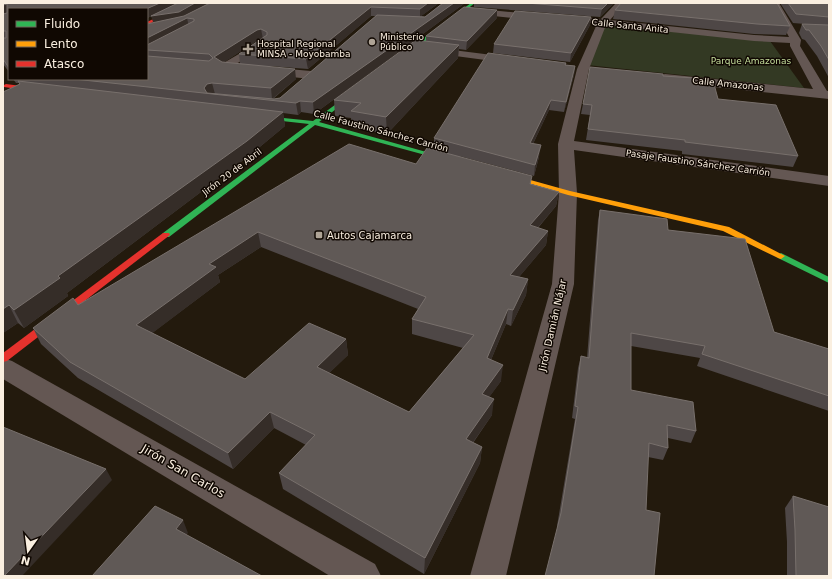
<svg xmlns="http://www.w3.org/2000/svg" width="832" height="579" viewBox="0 0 832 579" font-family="'DejaVu Sans',sans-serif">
<rect width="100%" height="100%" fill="#231a0d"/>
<polygon fill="#333923" points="603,25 770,41 804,88 587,65"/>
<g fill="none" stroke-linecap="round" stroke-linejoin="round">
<g fill="#645753" fill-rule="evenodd">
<polygon points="616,3 625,3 610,20 754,35 789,37 771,3 779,3 801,40 800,46 827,91 829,91 829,99 665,82 661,81 659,78 661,75 665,74 813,89 790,46 790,43 754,41 606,25 589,69 574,141 829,176 829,186 574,150 577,193 574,284 506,576 470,576 552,284 559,193 558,144 577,69 597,24 589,23 587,21 592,18 601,19"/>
<polygon points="468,8 541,15 546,18 541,21 465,13 463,11"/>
<polygon points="263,40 268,43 267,45 228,69 220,69 218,67 220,65"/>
<polygon points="429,47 516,58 520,59 522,61 520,63 516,64 425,52 424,50"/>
<polygon points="266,67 311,71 315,72 317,75 315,78 311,79 262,74 260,71 262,68"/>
<polygon points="3,358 12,361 375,564 381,576 330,576 3,379"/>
</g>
<g fill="#30b455" fill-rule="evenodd">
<polygon points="471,3 475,3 402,59 398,59 398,57"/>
<polygon points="358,88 360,89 360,91 319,122 455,160 455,162 451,162 315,125 169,237 163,237 162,235 163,233 309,124 255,118 253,117 253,115 313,121"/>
<polygon points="781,253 829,277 829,283 778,258 777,256"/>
</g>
<polygon fill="#ff9f0a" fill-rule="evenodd" points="502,172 570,191 729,227 785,256 781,259 778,258 723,231 568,195 500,175 499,174"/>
<g fill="#e5322d" fill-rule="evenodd">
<polygon points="187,3 192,3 147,25 147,22"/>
<polygon points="6,84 44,89 47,91 44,93 4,87 4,85"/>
<polygon points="163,233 169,233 170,235 7,361 3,362 3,353"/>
</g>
</g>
<g fill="#4e4746" fill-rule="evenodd">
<path d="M 3,3 L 439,3 L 421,16 L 425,17 L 443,3 L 465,3 L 314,114 L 301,112 L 298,115 L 283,113 L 285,126 L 250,155 L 67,293 L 68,296 L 24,328 L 18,323 L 3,333 L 3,92 L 20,85 L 19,83 L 16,83 L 13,79 L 147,79 L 147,24 L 153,23 L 155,15 L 147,18 L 9,9 L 9,72 L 3,64 ZM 371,16 L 376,16 L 280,98 L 273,99 L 296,79 L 269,66 L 308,69 ZM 261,39 L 239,54 L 240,64 L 224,62 L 258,40 Z"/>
<polygon points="474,3 614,3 600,17 474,7"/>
<polygon points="780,3 829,3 829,78 817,56 805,40 802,39 799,33 802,24 805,24 793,23"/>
<polygon points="615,10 790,26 786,35 754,34 613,19"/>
<polygon points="497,18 466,50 459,49 458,58 387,134 352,128 351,118 335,116 334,100 426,41 426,36"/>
<polygon points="590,25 570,62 493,53 494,44"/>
<path d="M 566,63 L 566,65 L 575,66 L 574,75 L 564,112 L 549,110 L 533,144 L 539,157 L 534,176 L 459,156 L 531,184 L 559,192 L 556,206 L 538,228 L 548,231 L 546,245 L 519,277 L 528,279 L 526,295 L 511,326 L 506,324 L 491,360 L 501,381 L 489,397 L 492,415 L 473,443 L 482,447 L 480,463 L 424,574 L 283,489 L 279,473 L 306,445 L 274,428 L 233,469 L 78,378 L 41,344 L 33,328 L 78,305 L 416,164 L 434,150 L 434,138 ZM 261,247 L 418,309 L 412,319 L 412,334 L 463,348 L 409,412 L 329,373 L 348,355 L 346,339 L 245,379 L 152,333 L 220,282 L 218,275 Z"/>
<polygon points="663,76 696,83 798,156 793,167 682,154 682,151 586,140 590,115 581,114 583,104"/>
<polygon points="600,210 668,230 774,332 829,349 829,411 697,366 700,358 631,346 631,390 696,431 691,443 668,438 668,448 663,460 648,457 557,526 575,419 572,418 578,368 581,356 587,358 598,220"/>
<polygon points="793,496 829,576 787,576 787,542 785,508"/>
</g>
<g fill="#352d28">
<polygon points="160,3 180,3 147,18 147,9"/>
<polygon points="195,3 212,3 181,21 154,25 151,16"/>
<polygon points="428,3 439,3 420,17 420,9"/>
<polygon points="454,3 465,3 314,114 313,102"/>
<polygon points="608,3 614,3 600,17 602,9"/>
<polygon points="7,4 9,13 3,15 3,5"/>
<polygon points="371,7 371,16 308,69 306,59"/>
<polygon points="497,10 497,18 466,50 467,41"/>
<polygon points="591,17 590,25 570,62 571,53"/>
<polygon points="187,18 189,27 147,49 147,38"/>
<polygon points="261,29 263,39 258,40 217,67 214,57 257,30"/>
<polygon points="459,45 458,58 387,134 386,117"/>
<polygon points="575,66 574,75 564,112 566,102"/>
<polygon points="295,69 296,79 272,99 271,88"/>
<polygon points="212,83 215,94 206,93 204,88 207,84"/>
<polygon points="551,100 549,110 528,154 530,143"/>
<polygon points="300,101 301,112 298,115 296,103"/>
<polygon points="283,112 285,126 250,155 67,293 68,296 24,328 14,310 58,276"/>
<polygon points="541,145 539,157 534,176 535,165"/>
<polygon points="559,192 556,206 528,239 530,225"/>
<polygon points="548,231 546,245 508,290 510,275"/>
<polygon points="258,232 261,247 218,275 220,282 142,341 136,325 209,264"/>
<polygon points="528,279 526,295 511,326 513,310"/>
<polygon points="9,305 18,323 3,333 3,309"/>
<polygon points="508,309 506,324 485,374 487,358"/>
<polygon points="346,339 348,355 319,383 317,367"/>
<polygon points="503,365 501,381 480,410 482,394"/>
<polygon points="494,399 492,415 464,455 466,439"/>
<polygon points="270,412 274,428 233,469 228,453"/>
<polygon points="482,447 480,463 424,574 425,558"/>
<polygon points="106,469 112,480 22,576 4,576"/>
<polygon points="183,520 188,533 181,541 176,529"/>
</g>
<g fill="#605956" stroke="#78706c" fill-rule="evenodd">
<polygon points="3,3 160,3 146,9 9,9 9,68 3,59 3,38 6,38 6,31 3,31 3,14 7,13 7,4 3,5"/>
<polygon points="178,3 195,3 179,12 151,16"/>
<polygon points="210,3 428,3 420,9 371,7 306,59 239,54 267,35 267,32 261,29 257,30 214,57 222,62 295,69 271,88 212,83 207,84 204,88 207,93 274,99 280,98 377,15 425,17 443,3 454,3 313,102 300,101 296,103 74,79 147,79 147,56 209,61 213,58 209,54 147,50 147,45 194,21 194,19 187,18 147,38 147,24 184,16"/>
<polygon points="526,3 608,3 602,9"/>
<polygon points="621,3 777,3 790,26 757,24 615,10"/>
<polygon points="788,3 829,3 829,17 796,14"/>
<polygon points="464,7 497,10 467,41 426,36"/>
<polygon points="515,11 591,17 571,53 494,44"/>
<polygon points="802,24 829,25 829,60 821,46 809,30 806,30"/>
<polygon points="416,40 459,45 386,117 351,111 361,103 334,100"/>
<polygon points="488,53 566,63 565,65 575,66 566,102 551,100 530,143 541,145 535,165 434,138"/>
<polygon points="590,67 663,74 663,76 695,78 696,83 714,84 718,99 776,105 798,156 685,142 685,140 588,129 592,105 583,104"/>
<polygon points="18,81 283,112 247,141 58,276 60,278 14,310 9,305 3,309 3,92 20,84"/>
<path d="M 349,144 L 416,164 L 427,148 L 532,176 L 530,184 L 559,192 L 530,225 L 548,231 L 510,275 L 528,279 L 513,310 L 508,309 L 487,358 L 503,365 L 482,394 L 494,399 L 466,439 L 482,447 L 425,558 L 279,473 L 315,435 L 270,412 L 228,453 L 70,362 L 33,328 L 73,298 L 78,305 ZM 258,232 L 426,297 L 412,319 L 474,335 L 409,412 L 317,367 L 346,339 L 309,323 L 245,379 L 136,325 L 216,267 L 209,264 Z"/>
<polygon points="600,210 667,219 668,230 745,239 774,332 829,349 829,396 702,354 705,346 631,333 631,390 693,402 696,431 667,425 668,448 649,443 646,510 660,513 654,576 545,576 561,513 578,407 575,406 581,356 589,358"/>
<polygon points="3,427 106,469 4,576 3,576"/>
<polygon points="793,496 829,507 829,576 796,576 795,530"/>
<polygon points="155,506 183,520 176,529 262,576 92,576"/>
</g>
<g fill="#afa496" stroke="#100802" stroke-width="1.5">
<circle cx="372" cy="42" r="4"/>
<path d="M246 43h4v4h4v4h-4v4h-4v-4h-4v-4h4z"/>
<rect x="315" y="231" width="8" height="8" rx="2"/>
</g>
<g text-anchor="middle" stroke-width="3" stroke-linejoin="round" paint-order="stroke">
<g font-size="9" fill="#faefe0" stroke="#100802">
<text transform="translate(630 26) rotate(6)" y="3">Calle Santa Anita</text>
<text transform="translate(728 84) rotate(6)" y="3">Calle Amazonas</text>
<text transform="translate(381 131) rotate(15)" y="3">Calle Faustino Sánchez Carrión</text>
<text transform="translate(698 163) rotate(8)" y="3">Pasaje Faustino Sánchez Carrión</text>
<text transform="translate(232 172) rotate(-37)" y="3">Jirón 20 de Abril</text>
</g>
<g font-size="9" fill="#faefe0" stroke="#100802" text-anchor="start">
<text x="380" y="40">Ministerio<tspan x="380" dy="10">Público</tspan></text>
<text x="257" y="47">Hospital Regional<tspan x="257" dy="10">MINSA - Moyobamba</tspan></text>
</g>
<g font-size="9" fill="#c5de9d" stroke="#100802">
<text x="751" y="64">Parque Amazonas</text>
</g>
<g font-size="10" fill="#faefe0" stroke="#100802" text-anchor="start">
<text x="327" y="239">Autos Cajamarca</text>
</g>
<g font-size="10" fill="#faefe0" stroke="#100802">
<text transform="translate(552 325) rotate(-77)" y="4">Jirón Damián Nájar</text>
</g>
<g font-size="12" fill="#faefe0" stroke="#100802">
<text transform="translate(183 471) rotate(30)" y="4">Jirón San Carlos</text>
</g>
</g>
<rect width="832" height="579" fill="none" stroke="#faefe0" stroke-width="8"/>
<rect x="8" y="8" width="140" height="72" fill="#100802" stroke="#6e645b"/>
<rect x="16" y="21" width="20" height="6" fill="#30b455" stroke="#6e645b"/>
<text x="44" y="28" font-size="12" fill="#faefe0">Fluido</text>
<rect x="16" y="41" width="20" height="6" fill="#ff9f0a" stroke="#6e645b"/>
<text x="44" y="48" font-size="12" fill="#faefe0">Lento</text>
<rect x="16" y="61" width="20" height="6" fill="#e5322d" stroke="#6e645b"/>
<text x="44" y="68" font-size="12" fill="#faefe0">Atasco</text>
<g transform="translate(28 551) rotate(194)" stroke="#100802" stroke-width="3" paint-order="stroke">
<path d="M0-3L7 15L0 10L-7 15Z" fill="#faefe0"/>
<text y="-6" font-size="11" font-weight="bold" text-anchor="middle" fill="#faefe0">N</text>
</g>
</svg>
